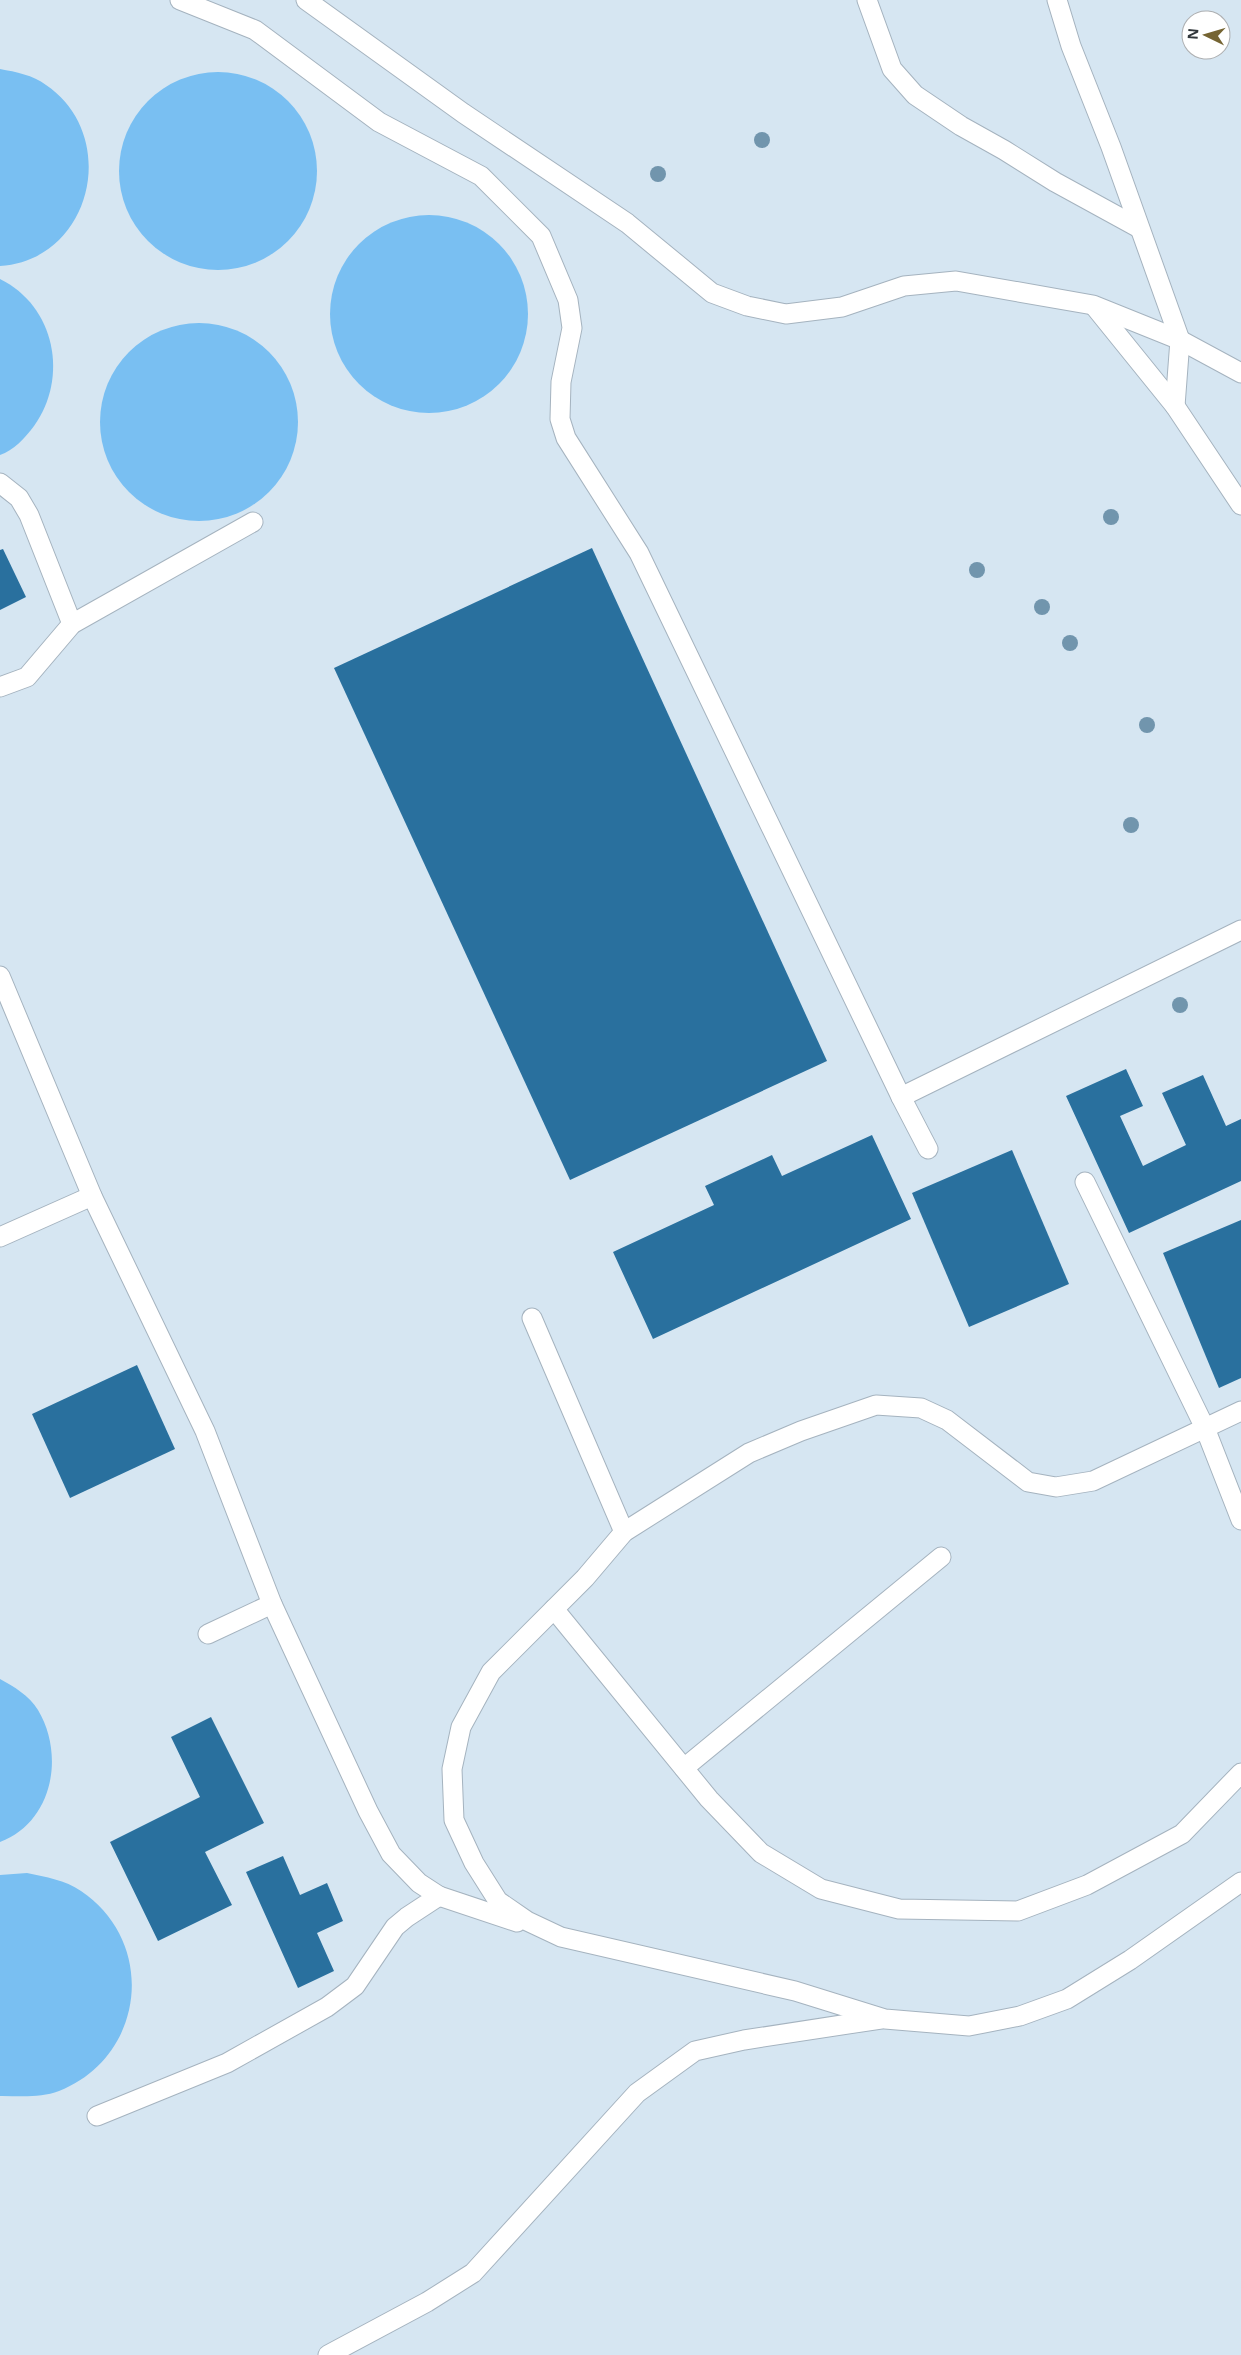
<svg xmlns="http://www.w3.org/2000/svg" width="1241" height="2355" viewBox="0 0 1241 2355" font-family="'Open Sans',sans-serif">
<rect width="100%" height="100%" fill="#d6e6f2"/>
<g fill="#79bff2">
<path d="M 0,69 C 16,72 33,75 46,85 C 121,136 92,260 0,266 Z"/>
<circle cx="218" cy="171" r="99"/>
<circle cx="429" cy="314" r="99"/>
<path d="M 0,279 C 55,306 69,377 34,426 C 26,437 13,451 0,455 Z"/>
<circle cx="199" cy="422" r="99"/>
<path d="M 0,1679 C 14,1687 29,1695 38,1710 C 65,1755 53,1822 0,1842 Z"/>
<path d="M 27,1873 C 46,1877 65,1880 81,1891 C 158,1943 145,2057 59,2091 C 41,2098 21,2096 2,2096 L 0,2096 L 0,1875 Z"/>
</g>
<g fill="#29709e">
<polygon points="592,548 827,1061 570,1180 334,668"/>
<polygon points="3,549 26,597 0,610 0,550"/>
<polygon points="1126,1069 1143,1106 1120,1116 1143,1166 1186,1145 1162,1093 1203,1075 1226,1126 1241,1119 1241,1181 1129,1233 1066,1096"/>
<polygon points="872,1135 911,1219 653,1339 613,1252 714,1205 705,1186 772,1155 782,1176"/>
<polygon points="1012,1150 1069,1284 969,1327 912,1193"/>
<polygon points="1241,1220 1241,1378 1219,1388 1163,1253"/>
<polygon points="137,1365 175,1449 70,1498 32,1414"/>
<polygon points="211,1717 264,1823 205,1852 232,1905 158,1941 110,1842 200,1797 171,1737"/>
<polygon points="283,1856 300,1895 327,1883 343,1921 317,1933 334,1971 298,1988 246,1872"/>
</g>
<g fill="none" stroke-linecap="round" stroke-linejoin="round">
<defs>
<g id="service">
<polyline points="180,0 255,30 379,122 481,176 541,236 568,300 572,328 561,382 560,419 566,438 639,553 901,1097 928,1149"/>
<polyline points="306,0 463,113 627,223 712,293 747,306 786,314 842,307 904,286 956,281 1093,305 1180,340 1241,373"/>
<polyline points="867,0 892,69 915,95 961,126 1004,150 1055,182 1139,228"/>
<polyline points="1057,0 1071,46 1111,147 1180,340 1175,406"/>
<polyline points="1095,307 1175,406 1241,505"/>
<polyline points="0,483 19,498 29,515 72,624"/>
<polyline points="0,687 27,677 72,624 253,522"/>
<polyline points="0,976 92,1196 205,1431 272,1604 368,1811 391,1854 419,1883 439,1896 407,1917 395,1927 355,1986 327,2007 227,2063 97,2116"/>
<polyline points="901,1097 1241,930"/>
<polyline points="1085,1182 1205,1428 1241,1520"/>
<polyline points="0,1237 92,1196"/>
<polyline points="532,1318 624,1532"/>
<polyline points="1241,1411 1093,1481 1056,1487 1028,1482 947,1420 921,1408 876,1405 801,1431 749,1453 624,1532 585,1578 491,1672 461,1727 452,1769 454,1820 474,1863 498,1901 527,1921 561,1937 795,1991 885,2019 969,2026 1020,2016 1067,1999 1130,1960 1241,1882"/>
<polyline points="554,1609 709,1799 761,1853 821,1889 899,1909 1018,1911 1087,1885 1182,1834 1241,1773"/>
<polyline points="208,1634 272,1604"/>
<polyline points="684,1768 941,1557"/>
<polyline points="439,1896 517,1922"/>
<polyline points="328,2355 427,2302 473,2273 637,2093 695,2051 744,2040 881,2019"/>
</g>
</defs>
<use href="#service" stroke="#a5b3bf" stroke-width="21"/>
<use href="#service" stroke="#fff" stroke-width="19"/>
</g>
<g fill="#7195ad">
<circle cx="762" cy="140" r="8"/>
<circle cx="658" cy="174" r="8"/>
<circle cx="1111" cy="517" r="8"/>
<circle cx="977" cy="570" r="8"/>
<circle cx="1042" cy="607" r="8"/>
<circle cx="1070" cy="643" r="8"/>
<circle cx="1147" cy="725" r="8"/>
<circle cx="1131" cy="825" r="8"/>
<circle cx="1180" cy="1005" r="8"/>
</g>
<g transform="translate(1206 35) rotate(275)"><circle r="24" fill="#ffffff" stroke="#adafb1"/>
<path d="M0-4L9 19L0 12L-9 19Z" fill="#756432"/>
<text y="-8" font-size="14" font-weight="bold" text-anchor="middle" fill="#31373b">N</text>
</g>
</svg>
